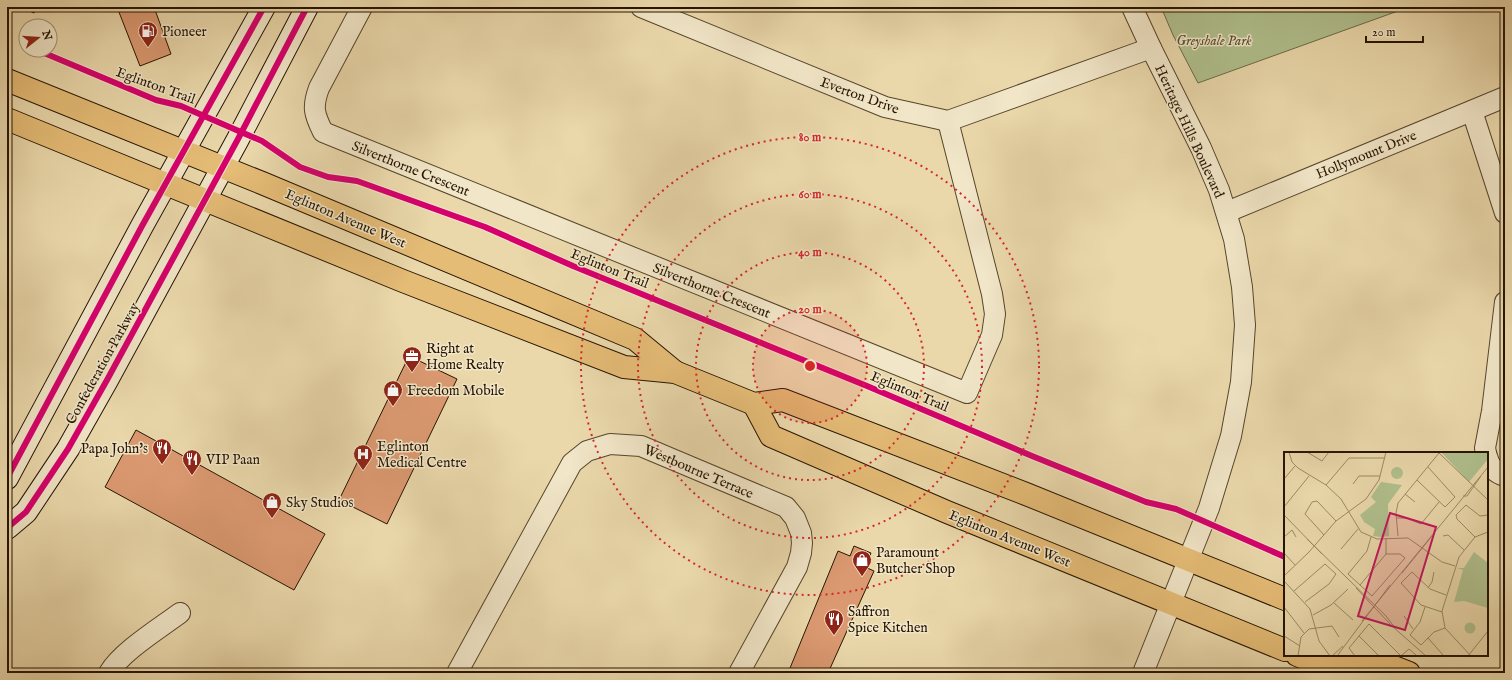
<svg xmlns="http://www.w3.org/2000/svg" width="1512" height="680" viewBox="0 0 1512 680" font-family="'IM FELL English',serif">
<rect width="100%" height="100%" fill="#ead8ab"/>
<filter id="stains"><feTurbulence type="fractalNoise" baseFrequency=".005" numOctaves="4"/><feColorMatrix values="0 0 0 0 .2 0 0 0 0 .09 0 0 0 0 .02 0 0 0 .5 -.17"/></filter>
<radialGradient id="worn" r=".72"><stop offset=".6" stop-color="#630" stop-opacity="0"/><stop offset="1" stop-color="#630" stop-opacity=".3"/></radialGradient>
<polygon fill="#b0c08e" stroke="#6b6a47" points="1161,7 1409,7 1198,83 1173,35"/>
<g fill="#db9971" stroke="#261400">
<polygon points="21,7 37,7 34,13"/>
<polygon points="117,7 154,7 171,54 140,66"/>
<polygon points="409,356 457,379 387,524 339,500"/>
<polygon points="136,430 325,534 294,590 105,487"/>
<polygon points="854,546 871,553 865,567 874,571 828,673 788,673 838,551 850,556"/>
</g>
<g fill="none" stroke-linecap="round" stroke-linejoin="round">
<defs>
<g id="street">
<path d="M 362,7 L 319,88 C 312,107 314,114 323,132 L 967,393 L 992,335 L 995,314 L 992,294 L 948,121"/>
<polyline points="641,7 885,107 948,121 1151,48"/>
<polyline points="1132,7 1151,48 1201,148 1219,190 1234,239 1242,287 1245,325 1241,382 1231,436 1209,508 1143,673"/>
<polyline points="1472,111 1505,213"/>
<polyline points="1227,212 1505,97"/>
<polyline points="1486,453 1485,448 1492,411 1505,302"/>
<path d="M 1487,456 C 1489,466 1495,473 1505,476"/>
<path d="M 109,673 C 121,652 160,628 180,613"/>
<polyline points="457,673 572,463 587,451 610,444 641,446 786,507 795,518 801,533 802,543 801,553 797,567 739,673"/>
</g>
<g id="secondary">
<polyline points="7,478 142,226 264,7"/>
<polyline points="7,528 26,512 68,449 107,380 238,139 307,7"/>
</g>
<g id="primary">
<polyline points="7,80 262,183 635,339 675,372"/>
<polyline points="7,119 403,281 624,367 675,372 754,404 783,400 1026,494 1285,599"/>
<polyline points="754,404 771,436 947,512 1285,650"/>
<polyline points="1297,655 1329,668 1376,660"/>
<polyline points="1371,655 1376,660 1409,673"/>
</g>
</defs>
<use href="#street" stroke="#57452b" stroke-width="22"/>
<use href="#secondary" stroke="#261400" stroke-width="24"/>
<use href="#primary" stroke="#261400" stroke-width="24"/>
<use href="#street" stroke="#f1e6c8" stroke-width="20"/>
<use href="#secondary" stroke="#f1e6c8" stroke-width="22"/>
<use href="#primary" stroke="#e5bc76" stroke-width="22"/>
<defs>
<g id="cycleway">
<polyline points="37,50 156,100 181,106 262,141 300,167 328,177 357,181 485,227 573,266 867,386 1032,456 1146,502 1176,509 1285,557"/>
<polyline points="7,478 142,226 264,7"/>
<polyline points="7,528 26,512 68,449 107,380 238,139 307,7"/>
</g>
</defs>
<use href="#cycleway" stroke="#f1e6c8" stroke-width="8"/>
<use href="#cycleway" stroke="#d6006c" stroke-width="6"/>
</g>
<circle cx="810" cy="366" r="57" fill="#d62828" fill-opacity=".12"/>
<g fill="none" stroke="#d62828" stroke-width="2" stroke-dasharray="2 4">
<circle cx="810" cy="366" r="57"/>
<circle cx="810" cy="366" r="114"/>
<circle cx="810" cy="366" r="172"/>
<circle cx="810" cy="366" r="229"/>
</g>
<defs>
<symbol id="fuel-pin" viewBox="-11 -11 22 30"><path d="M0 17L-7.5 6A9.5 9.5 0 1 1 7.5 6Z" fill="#8f2418" stroke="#f1e6c8"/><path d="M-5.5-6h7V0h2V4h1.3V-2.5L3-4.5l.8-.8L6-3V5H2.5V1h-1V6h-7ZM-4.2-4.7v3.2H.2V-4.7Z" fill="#fff"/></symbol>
<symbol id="office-pin" viewBox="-11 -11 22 30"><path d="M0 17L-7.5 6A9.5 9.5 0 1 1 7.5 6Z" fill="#8f2418" stroke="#f1e6c8"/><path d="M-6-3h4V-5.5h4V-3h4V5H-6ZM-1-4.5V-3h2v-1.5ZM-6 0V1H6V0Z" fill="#fff"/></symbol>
<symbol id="shop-pin" viewBox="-11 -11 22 30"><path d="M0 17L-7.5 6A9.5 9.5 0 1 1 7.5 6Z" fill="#8f2418" stroke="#f1e6c8"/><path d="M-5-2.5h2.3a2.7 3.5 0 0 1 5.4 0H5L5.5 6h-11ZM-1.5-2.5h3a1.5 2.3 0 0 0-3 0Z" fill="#fff"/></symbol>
<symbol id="restaurant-pin" viewBox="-11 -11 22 30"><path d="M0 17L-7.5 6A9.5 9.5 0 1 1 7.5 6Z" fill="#8f2418" stroke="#f1e6c8"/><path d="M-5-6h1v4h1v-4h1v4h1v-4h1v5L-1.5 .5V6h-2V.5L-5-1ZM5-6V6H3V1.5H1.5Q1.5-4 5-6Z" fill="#fff"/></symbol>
<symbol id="hospital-pin" viewBox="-11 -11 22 30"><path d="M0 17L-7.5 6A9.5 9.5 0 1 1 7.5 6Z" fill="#8f2418" stroke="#f1e6c8"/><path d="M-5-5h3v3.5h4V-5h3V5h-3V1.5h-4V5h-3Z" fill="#fff"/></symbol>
</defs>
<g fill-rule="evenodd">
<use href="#fuel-pin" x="137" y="20" width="22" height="30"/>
<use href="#office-pin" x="401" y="345" width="22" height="30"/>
<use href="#shop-pin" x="382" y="379" width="22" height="30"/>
<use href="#restaurant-pin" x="151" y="437" width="22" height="30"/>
<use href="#hospital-pin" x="352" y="443" width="22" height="30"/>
<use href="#restaurant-pin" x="181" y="448" width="22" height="30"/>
<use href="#shop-pin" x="261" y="491" width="22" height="30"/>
<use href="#shop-pin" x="851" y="549" width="22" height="30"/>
<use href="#restaurant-pin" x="823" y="608" width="22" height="30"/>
</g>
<g text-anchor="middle" stroke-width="3" stroke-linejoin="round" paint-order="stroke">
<g font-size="14" fill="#261400" stroke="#f1e6c8" text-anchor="start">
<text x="162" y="36">Pioneer</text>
<text x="426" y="353">Right at<tspan x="426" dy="16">Home Realty</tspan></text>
<text x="407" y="395">Freedom Mobile</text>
<text x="377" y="451">Eglinton<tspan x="377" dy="16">Medical Centre</tspan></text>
<text x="148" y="453" text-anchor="end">Papa John's</text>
<text x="206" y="464">VIP Paan</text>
<text x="286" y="507">Sky Studios</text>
<text x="876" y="557">Paramount<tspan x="876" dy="16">Butcher Shop</tspan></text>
<text x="848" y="616">Saffron<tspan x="848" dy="16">Spice Kitchen</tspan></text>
</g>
<g font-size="14" font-style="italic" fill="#565032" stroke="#f1e6c8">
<text x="1214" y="45">Greyshale Park</text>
</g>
<g font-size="14" fill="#261400" stroke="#f1e6c8">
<text transform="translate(156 85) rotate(20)" y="5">Eglinton Trail</text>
<text transform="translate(860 95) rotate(20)" y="5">Everton Drive</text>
<text transform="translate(1190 131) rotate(65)" y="5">Heritage Hills Boulevard</text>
<text transform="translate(1366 154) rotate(-22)" y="5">Hollymount Drive</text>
<text transform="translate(411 168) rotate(22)" y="5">Silverthorne Crescent</text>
<text transform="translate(346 218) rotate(23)" y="5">Eglinton Avenue West</text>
<text transform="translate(610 268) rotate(22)" y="5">Eglinton Trail</text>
<text transform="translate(712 290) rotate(22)" y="5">Silverthorne Crescent</text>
<text transform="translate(102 363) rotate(-61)" y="5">Confederation Parkway</text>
<text transform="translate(910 391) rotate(23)" y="5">Eglinton Trail</text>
<text transform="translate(699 471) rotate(23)" y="5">Westbourne Terrace</text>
<text transform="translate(1010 538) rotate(22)" y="5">Eglinton Avenue West</text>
</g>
</g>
<g transform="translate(1284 452)">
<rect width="204" height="204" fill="#ead8ab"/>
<path d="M 157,0 L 204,0 L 204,7 L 185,30 ZM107 21a6 6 0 1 1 12 0a6 6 0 1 1-12 0ZM 97,30 L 118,33 L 104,52 L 105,84 L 97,85 L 89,84 L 91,77 L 80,70 L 76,63 L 92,50 L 87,45 ZM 190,100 L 204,111 L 204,156 L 180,149 L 170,150 L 179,118 L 173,116 L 180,116 ZM180.5 176a5.5 5.5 0 1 1 11 0a5.5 5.5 0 1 1-11 0Z" fill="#b0c08e"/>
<path fill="none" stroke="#9c8a67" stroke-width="1" d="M 5,0 L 8,10 L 14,16 L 42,33 L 57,47 L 77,80 L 93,87 L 124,86 L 158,110 L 171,114M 23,0 L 38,9 L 45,0M 155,1 L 204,48M 0,27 L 11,14M 133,28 L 161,55 L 171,45 L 144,15M 69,32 L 75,24 L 96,24M 42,33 L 65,6 L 101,6M 121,42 L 131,50M 179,44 L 183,44 L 197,24M 0,55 L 25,24M 0,63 L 38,102M 113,66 L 123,66 L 137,72 L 155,50M 40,83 L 21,62 L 28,50 L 33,49 L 52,69M 114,84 L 112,61 L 114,51 L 155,1M 159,84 L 164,83 L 180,98M 0,85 L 8,78 L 12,85M 87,85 L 83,99 L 64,122 L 88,144 L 121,106 L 116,102 L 102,102M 191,85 L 173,67 L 172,63 L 182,53 L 196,64 L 204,63M 23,87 L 102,164 L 111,176M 57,97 L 74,77M 0,101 L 11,113M 118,121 L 148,84M 0,124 L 25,100 L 52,69 L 82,47 L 95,28 L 102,0M 0,129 L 26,157 L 35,189 L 46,204M 76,133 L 102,102 L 102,86M 72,136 L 108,174 L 142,204M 144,136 L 148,130 L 150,120M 10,139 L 41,112 L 52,122 L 45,132 L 21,150M 50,151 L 69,168M 0,155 L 20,181M 141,155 L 136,170 L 126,183 L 137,193 L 150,180 L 161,176M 158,160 L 137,153 L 117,131 L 128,120 L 146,137 L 162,143M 29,163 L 47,153 L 64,137M 120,164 L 129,177M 78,169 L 204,15M 0,184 L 16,194M 75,184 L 95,204M 144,186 L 159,203M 118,203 L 125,197 L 133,204M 14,204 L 17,185 L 25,177 L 48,174 L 55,185M 48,204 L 59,194M 53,204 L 106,133M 71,204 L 65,196 L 85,172 L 117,204M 184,204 L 204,179M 187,204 L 161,176 L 158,159 L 175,105 L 191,85 L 204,80"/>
<path fill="#c2185b" fill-opacity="0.15" stroke="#c2185b" stroke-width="2" d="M 106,61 L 152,75 L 121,178 L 74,164 Z"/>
<rect width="204" height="204" fill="none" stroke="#261400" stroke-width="2"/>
</g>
<circle cx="810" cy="366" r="6" fill="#d62828" stroke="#f1e6c8" stroke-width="2"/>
<g font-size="12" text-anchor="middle" font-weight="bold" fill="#d62828" stroke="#f1e6c8" stroke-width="3" stroke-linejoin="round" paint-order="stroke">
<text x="810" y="141">80 m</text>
<text x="810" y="198">60 m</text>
<text x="810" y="256">40 m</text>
<text x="810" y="313">20 m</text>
</g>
<rect width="1512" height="680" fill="none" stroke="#ead8ab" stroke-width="24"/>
<rect x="8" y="8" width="1496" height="664" fill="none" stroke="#261400" stroke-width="2"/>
<rect x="12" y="12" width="1488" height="656" fill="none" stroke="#261400"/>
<g transform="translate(38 38) rotate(73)"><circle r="19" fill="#f1e6c8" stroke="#a09278"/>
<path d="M0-3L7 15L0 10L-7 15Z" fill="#8f2418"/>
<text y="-6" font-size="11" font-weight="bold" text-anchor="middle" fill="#261400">N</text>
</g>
<path d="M1366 36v6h57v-6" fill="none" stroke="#261400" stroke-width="2"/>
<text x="1372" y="36" font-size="12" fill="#261400" stroke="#f1e6c8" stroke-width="3" paint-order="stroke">20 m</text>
<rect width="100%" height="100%" filter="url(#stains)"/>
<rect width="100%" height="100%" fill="url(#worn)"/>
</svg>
